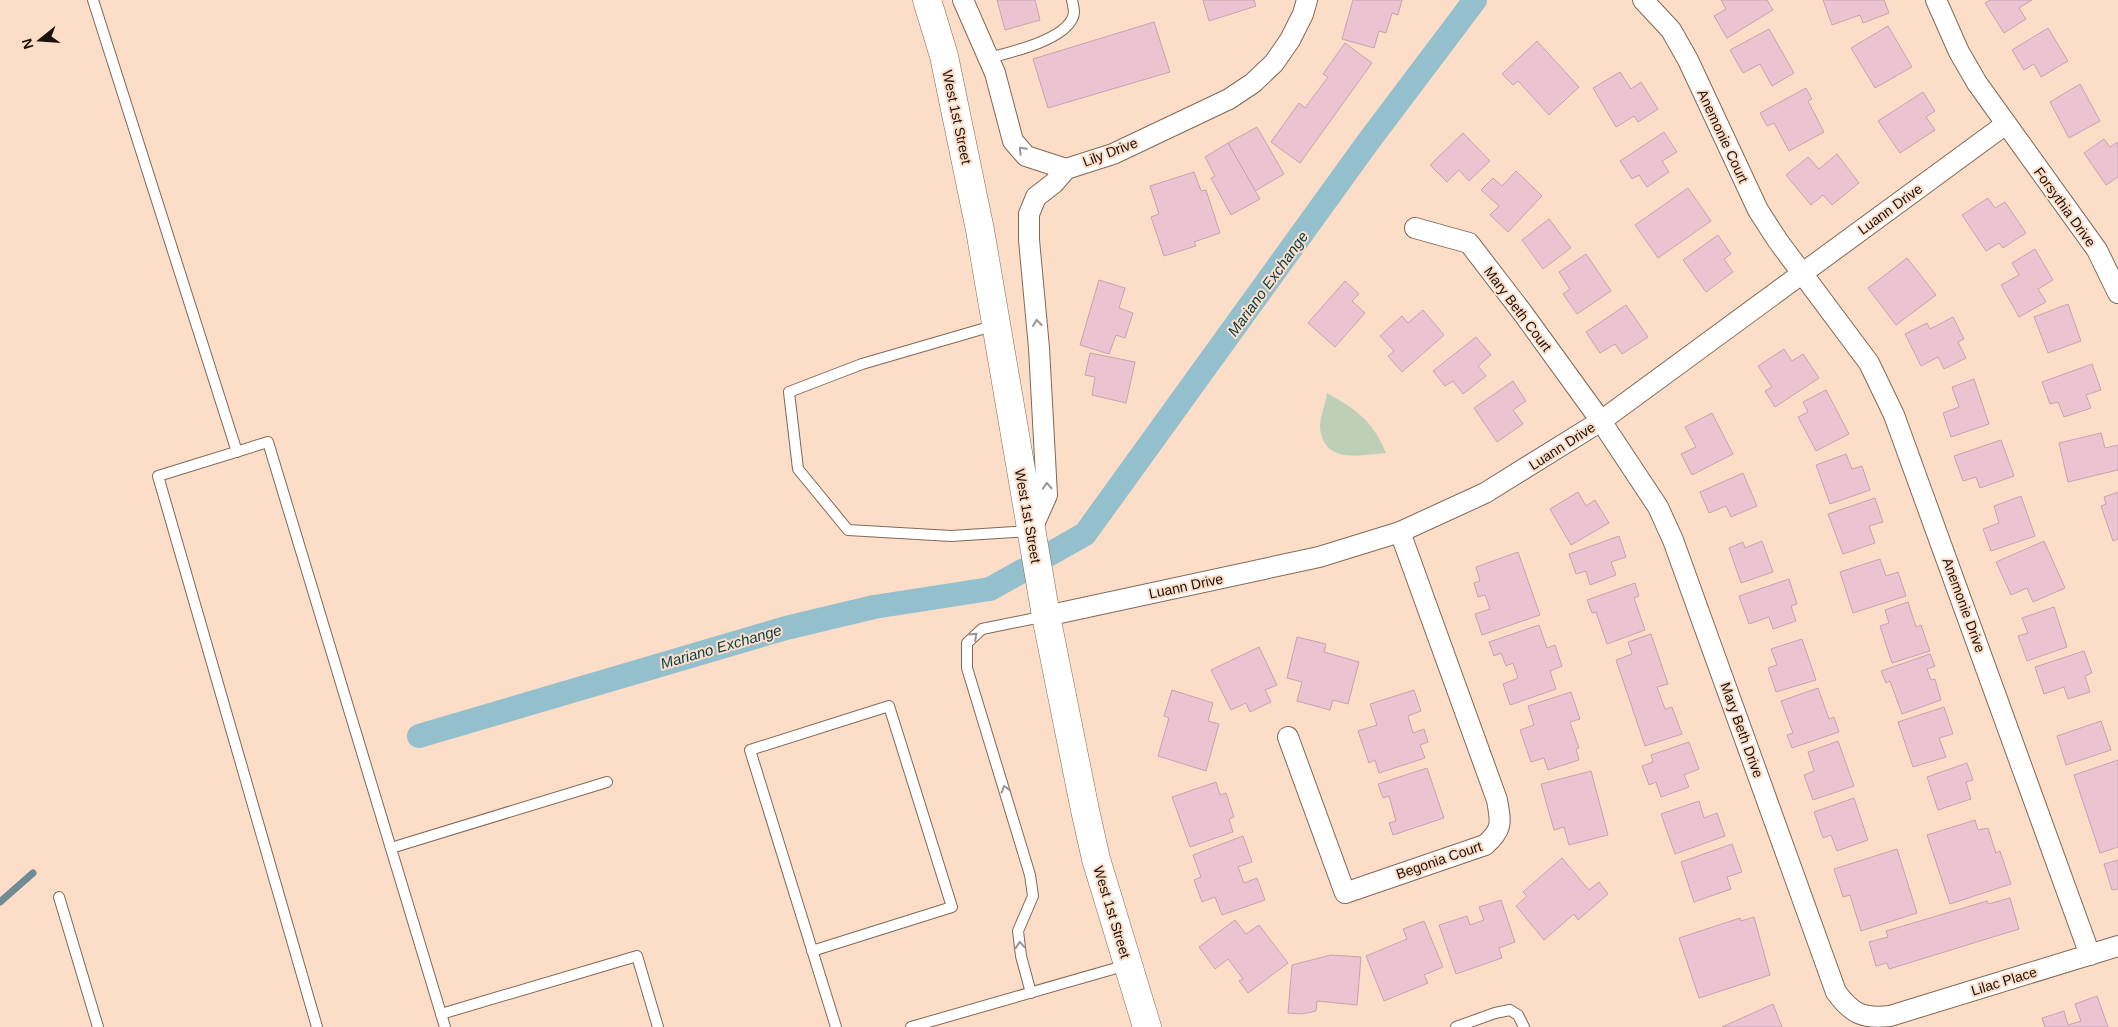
<svg xmlns="http://www.w3.org/2000/svg" width="2118" height="1027" viewBox="0 0 2118 1027" font-family="Helvetica,sans-serif">
<rect width="100%" height="100%" fill="#fcdec8"/>
<path fill="#becfb8" d="M 1327,393 C 1357,410 1373,421 1386,453 C 1361,455 1323,465 1320,427 C 1320,417 1326,403 1327,393 Z"/>
<g fill="none" stroke-linecap="round" stroke-linejoin="round">
<polyline stroke="#708b93" stroke-width="7" points="0,902 33,873"/>
<g stroke="#94bfcd" stroke-width="24">
<polyline points="1048,555 1085,534 1368,142 1475,0"/>
<polyline points="419,736 786,628 874,607 990,589 1024,570"/>
</g>
</g>
<g fill="#ebc3d1" stroke="#c7a3b0">
<polygon points="997,0 1035,0 1040,20 1005,30"/>
<polygon points="1203,0 1254,0 1256,6 1209,21"/>
<polygon points="1353,0 1402,0 1398,15 1392,13 1386,33 1379,31 1374,48 1342,39"/>
<polygon points="1721,0 1767,0 1773,10 1727,38 1714,16 1726,9"/>
<polygon points="1823,0 1884,0 1889,13 1863,23 1860,15 1832,25"/>
<polygon points="1990,0 2032,0 2019,8 2026,19 2004,33 1985,3"/>
<polygon points="1154,22 1170,72 1048,108 1033,59"/>
<polygon points="1888,26 1912,67 1875,88 1851,48"/>
<polygon points="2048,28 2068,61 2041,77 2034,64 2024,70 2012,50"/>
<polygon points="1769,29 1794,73 1772,86 1760,64 1743,73 1730,50"/>
<polygon points="1537,41 1579,87 1549,115 1518,81 1513,85 1502,74"/>
<polygon points="1345,43 1372,63 1300,163 1271,142 1299,103 1305,108 1328,77 1323,74"/>
<polygon points="1620,72 1631,89 1641,82 1658,109 1638,122 1634,116 1616,127 1593,88"/>
<polygon points="2080,84 2100,121 2069,138 2050,102"/>
<polygon points="1806,88 1812,99 1808,101 1824,132 1789,151 1774,123 1767,126 1760,113"/>
<polygon points="1923,92 1935,111 1926,117 1935,130 1900,153 1878,121"/>
<polygon points="1257,127 1284,174 1255,191 1228,143"/>
<polygon points="1664,132 1677,152 1662,161 1669,172 1647,187 1639,175 1632,179 1620,161"/>
<polygon points="1463,133 1490,161 1469,181 1459,170 1447,182 1430,165"/>
<polygon points="2104,139 2110,147 2118,142 2118,177 2106,185 2084,153"/>
<polygon points="1228,143 1260,199 1231,215 1211,178 1215,176 1205,157"/>
<polygon points="1837,154 1859,183 1832,205 1823,195 1811,205 1786,175 1808,157 1819,169"/>
<polygon points="1516,171 1542,196 1508,232 1490,215 1499,206 1481,190 1493,178 1502,186"/>
<polygon points="1194,172 1201,191 1206,190 1220,233 1194,242 1196,246 1164,256 1151,217 1159,214 1150,186"/>
<polygon points="1688,188 1711,221 1658,258 1635,225"/>
<polygon points="1988,198 1995,208 2005,202 2026,233 2003,248 1999,243 1986,251 1962,215"/>
<polygon points="1549,219 1571,248 1543,269 1522,240"/>
<polygon points="1718,235 1731,254 1724,259 1733,272 1706,292 1683,260"/>
<polygon points="2035,249 2053,280 2038,289 2046,302 2019,317 2001,285 2019,275 2012,263"/>
<polygon points="1586,254 1611,291 1577,314 1563,294 1570,289 1559,272"/>
<polygon points="1907,258 1936,295 1896,325 1868,288"/>
<polygon points="1099,280 1125,288 1119,308 1133,313 1125,338 1116,335 1109,354 1080,345"/>
<polygon points="1345,281 1359,294 1352,301 1365,313 1335,347 1308,323"/>
<polygon points="2068,304 2081,341 2048,353 2034,317"/>
<polygon points="1626,305 1648,337 1622,354 1615,344 1600,353 1586,332"/>
<polygon points="1423,310 1444,335 1402,372 1388,356 1394,351 1380,336 1402,316 1408,323"/>
<polygon points="1953,317 1964,339 1958,342 1966,358 1944,369 1938,357 1921,366 1905,334 1927,323 1930,329"/>
<polygon points="1476,337 1491,355 1478,366 1486,376 1463,394 1453,381 1445,386 1433,371"/>
<polygon points="1784,349 1792,361 1803,354 1819,378 1775,407 1765,391 1772,387 1758,366"/>
<polygon points="1090,353 1135,362 1126,403 1092,395 1095,377 1085,375"/>
<polygon points="2092,364 2101,390 2086,395 2091,408 2064,417 2058,402 2050,404 2042,382"/>
<polygon points="1974,379 1989,424 1951,437 1943,413 1959,407 1952,387"/>
<polygon points="1513,381 1526,401 1513,410 1523,424 1497,442 1474,408"/>
<polygon points="1826,390 1849,434 1816,451 1798,417 1808,412 1803,402"/>
<polygon points="1712,413 1733,454 1692,475 1681,454 1696,447 1685,427"/>
<polygon points="2101,433 2105,448 2118,445 2118,470 2068,482 2059,443"/>
<polygon points="2001,440 2014,476 1980,488 1976,477 1963,481 1954,456"/>
<polygon points="1846,454 1852,469 1862,466 1870,490 1830,504 1816,465"/>
<polygon points="1743,473 1757,506 1731,517 1726,506 1709,513 1700,492"/>
<polygon points="1578,492 1586,506 1595,500 1609,523 1571,545 1550,509"/>
<polygon points="2118,492 2118,539 2113,541 2101,506 2106,504 2104,497"/>
<polygon points="2021,496 2035,536 1991,551 1983,529 1999,523 1994,506"/>
<polygon points="1875,498 1883,522 1869,526 1875,543 1843,554 1828,514"/>
<polygon points="1619,536 1626,557 1611,562 1616,575 1590,585 1586,571 1576,574 1569,554"/>
<polygon points="1762,541 1773,572 1741,583 1729,548 1743,542 1745,548"/>
<polygon points="2044,541 2065,588 2033,602 2027,588 2011,595 1996,562"/>
<polygon points="1518,552 1540,615 1482,635 1475,614 1490,609 1485,595 1478,597 1474,583 1480,581 1476,567"/>
<polygon points="1880,559 1886,576 1898,572 1906,596 1853,613 1840,572"/>
<polygon points="1789,579 1797,604 1791,606 1796,621 1773,629 1769,617 1749,624 1739,596"/>
<polygon points="1635,583 1639,596 1634,598 1645,630 1607,644 1596,612 1592,613 1587,600"/>
<polygon points="1908,602 1916,627 1921,625 1930,651 1892,663 1880,626 1889,623 1885,610"/>
<polygon points="2054,607 2067,647 2027,661 2018,636 2028,633 2022,618"/>
<polygon points="1539,625 1547,648 1555,645 1562,666 1550,671 1556,689 1510,705 1503,684 1518,678 1513,663 1506,666 1501,653 1494,656 1489,642"/>
<polygon points="1651,634 1668,684 1657,687 1665,709 1672,707 1682,734 1645,746 1616,660 1632,654 1628,642"/>
<polygon points="1297,637 1326,644 1324,652 1359,662 1348,704 1333,700 1330,710 1297,701 1302,682 1287,678"/>
<polygon points="1802,639 1816,680 1776,692 1768,668 1777,665 1771,649"/>
<polygon points="1259,647 1277,685 1265,690 1271,702 1250,712 1246,703 1231,710 1211,670"/>
<polygon points="2084,651 2092,673 2085,676 2090,692 2068,699 2064,687 2044,694 2035,667"/>
<polygon points="1930,654 1935,666 1927,669 1931,680 1935,679 1941,700 1902,714 1890,681 1886,683 1881,671"/>
<polygon points="1818,688 1829,719 1834,717 1839,732 1792,748 1787,735 1793,733 1781,701"/>
<polygon points="1172,690 1213,703 1208,721 1219,724 1206,771 1158,756 1169,718 1164,716"/>
<polygon points="1414,690 1421,711 1408,716 1413,733 1424,729 1428,742 1420,745 1425,758 1379,773 1375,760 1369,763 1358,731 1377,725 1370,704"/>
<polygon points="1571,692 1580,719 1570,722 1579,748 1576,749 1579,760 1548,770 1544,758 1531,762 1520,730 1534,725 1528,706"/>
<polygon points="1944,707 1953,734 1939,738 1946,757 1913,767 1898,722"/>
<polygon points="2101,721 2111,750 2066,765 2057,736"/>
<polygon points="1838,741 1854,786 1813,800 1804,775 1814,771 1808,752"/>
<polygon points="1689,742 1699,769 1684,775 1689,787 1661,797 1656,782 1649,785 1642,766 1653,762 1651,755"/>
<polygon points="2118,760 2118,847 2100,853 2074,775"/>
<polygon points="1967,763 1973,780 1966,782 1971,799 1938,810 1927,777"/>
<polygon points="1427,768 1444,818 1393,835 1389,823 1396,821 1389,796 1383,798 1378,784"/>
<polygon points="1591,771 1608,835 1569,845 1564,827 1554,830 1541,784"/>
<polygon points="1216,782 1220,795 1226,793 1234,817 1229,819 1233,832 1190,847 1172,797"/>
<polygon points="1854,798 1868,840 1837,851 1831,835 1823,838 1814,812"/>
<polygon points="1699,801 1704,818 1717,813 1725,836 1675,854 1661,814"/>
<polygon points="1975,820 1978,830 1988,828 1996,853 2000,851 2011,884 1950,904 1927,835"/>
<polygon points="1243,836 1252,862 1238,867 1244,883 1257,878 1265,900 1222,915 1215,897 1202,902 1194,880 1201,877 1193,855"/>
<polygon points="1732,844 1742,872 1727,877 1731,889 1694,902 1681,862"/>
<polygon points="1897,849 1917,913 1861,931 1850,895 1843,897 1834,869"/>
<polygon points="1562,858 1589,890 1599,882 1608,894 1578,920 1574,914 1544,940 1516,906 1527,896 1523,892"/>
<polygon points="2118,860 2118,889 2112,890 2104,864"/>
<polygon points="2010,898 2019,929 1889,969 1887,963 1876,966 1869,942 1888,937 1886,931 1987,901 1988,904"/>
<polygon points="1501,900 1515,942 1499,948 1502,958 1456,974 1439,925 1467,916 1470,925 1484,920 1479,907"/>
<polygon points="1754,917 1770,975 1699,998 1679,938 1740,918 1741,921"/>
<polygon points="1235,920 1246,934 1259,925 1288,963 1248,993 1239,981 1243,979 1228,959 1215,969 1199,947"/>
<polygon points="1424,921 1443,967 1424,975 1428,983 1384,1001 1366,956 1407,939 1403,929"/>
<polygon points="1331,955 1361,957 1357,1005 1317,1001 1316,1011 1302,1014 1288,1013 1292,965"/>
<polygon points="2097,996 2108,1027 2045,1027 2042,1018 2064,1011 2068,1025 2081,1021 2075,1004"/>
<polygon points="1773,1004 1782,1027 1722,1027"/>
</g>
<g fill="none" stroke-linecap="round" stroke-linejoin="round">
<defs>
<g id="service">
<polyline points="93,0 237,452"/>
<path d="M 989,58 C 1011,52 1061,41 1072,19 C 1076,13 1073,6 1072,0"/>
<polyline points="996,325 862,364 789,392 798,469 848,530 951,536 1030,531"/>
<polyline points="391,848 607,782"/>
<polyline points="59,897 98,1027"/>
<polyline points="812,951 952,907 889,706 750,750 836,1027"/>
<polyline points="1031,993 1021,956 1018,931 1033,896 1030,875 967,668 967,643 982,629 1046,616"/>
<polyline points="441,1014 637,956 658,1027"/>
<polyline points="317,1027 158,476 268,442 445,1027"/>
<polyline points="911,1027 1127,965"/>
<polyline points="1456,1027 1495,1013 1510,1010 1518,1015 1524,1027"/>
</g>
<g id="minor">
<polyline points="963,0 995,73 1013,141 1026,156 1066,169 1113,154 1229,99 1253,83 1274,63 1290,40 1303,14 1307,0"/>
<polyline points="1643,0 1671,30 1688,60 1758,210 1778,241 1869,363 1894,415 2090,955"/>
<polyline points="1936,0 1959,52 1977,83 2097,250 2118,293"/>
<path d="M 1415,228 L 1469,243 L 1522,312 L 1601,421 L 1658,507 L 1673,540 L 1836,992 C 1852,1014 1863,1019 1890,1016 L 2118,946"/>
<polyline points="1031,531 1047,495 1039,348 1029,240 1029,214 1036,197 1054,183 1066,169"/>
<polyline points="1046,616 1319,557 1400,532 1485,493 1601,421 2006,124"/>
<path d="M 1288,737 L 1345,893 L 1485,845 C 1503,829 1501,823 1497,800 L 1400,532"/>
</g>
<polyline id="secondary" points="927,0 944,56 980,230 1046,616 1085,810 1096,859 1147,1027"/>
</defs>
<use href="#service" stroke="#826855" stroke-width="12"/>
<use href="#minor" stroke="#826855" stroke-width="22"/>
<use href="#secondary" stroke="#826855" stroke-width="29"/>
<use href="#service" stroke="#fff" stroke-width="10"/>
<use href="#minor" stroke="#fff" stroke-width="20"/>
<use href="#secondary" stroke="#fff" stroke-width="28"/>
</g>
<defs><path id="oneway-chevron" d="M-2-3.5L2.5 0L-2 3.5" fill="none" stroke-width="1.6" stroke-linecap="round" stroke-linejoin="round" transform="scale(1.25)"/></defs>
<g stroke="#999491">
<use href="#oneway-chevron" transform="translate(1022 150) rotate(-134)"/>
<use href="#oneway-chevron" transform="translate(1037 323) rotate(-96)"/>
<use href="#oneway-chevron" transform="translate(1047 486) rotate(-93)"/>
<use href="#oneway-chevron" transform="translate(974 636) rotate(-43)"/>
<use href="#oneway-chevron" transform="translate(1005 789) rotate(-107)"/>
<use href="#oneway-chevron" transform="translate(1020 945) rotate(-95)"/>
</g>
<g text-anchor="middle" stroke-width="4" stroke-linejoin="round" paint-order="stroke">
<g font-size="14" fill="#1c120b" stroke="#fcdec8">
<text transform="translate(957 117) rotate(78)" y="5">West 1st Street</text>
<text transform="translate(1723 136) rotate(65)" y="5">Anemonie Court</text>
<text transform="translate(1110 152) rotate(-21)" y="5">Lily Drive</text>
<text transform="translate(2065 207) rotate(54)" y="5">Forsythia Drive</text>
<text transform="translate(1890 209) rotate(-36)" y="5">Luann Drive</text>
<text transform="translate(1518 309) rotate(53)" y="5">Mary Beth Court</text>
<text transform="translate(1562 446) rotate(-33)" y="5">Luann Drive</text>
<text transform="translate(1028 516) rotate(80)" y="5">West 1st Street</text>
<text transform="translate(1186 586) rotate(-12)" y="5">Luann Drive</text>
<text transform="translate(1964 605) rotate(70)" y="5">Anemonie Drive</text>
<text transform="translate(1742 730) rotate(70)" y="5">Mary Beth Drive</text>
<text transform="translate(1439 860) rotate(-19)" y="5">Begonia Court</text>
<text transform="translate(1112 912) rotate(73)" y="5">West 1st Street</text>
<text transform="translate(2004 981) rotate(-17)" y="5">Lilac Place</text>
</g>
<g font-size="15" font-style="italic" fill="#003f4f" stroke="#fcdec8">
<text transform="translate(1268 284) rotate(-54)" y="5">Mariano Exchange</text>
<text transform="translate(721 647) rotate(-16)" y="5">Mariano Exchange</text>
</g>
</g>
<g transform="translate(40 40) rotate(253)" stroke="#fcdec8" stroke-width="4" paint-order="stroke">
<path d="M0-4L9 19L0 12L-9 19Z" fill="#1c120b"/>
<text y="-8" font-size="14" font-weight="bold" text-anchor="middle" fill="#1c120b">N</text>
</g>
</svg>
